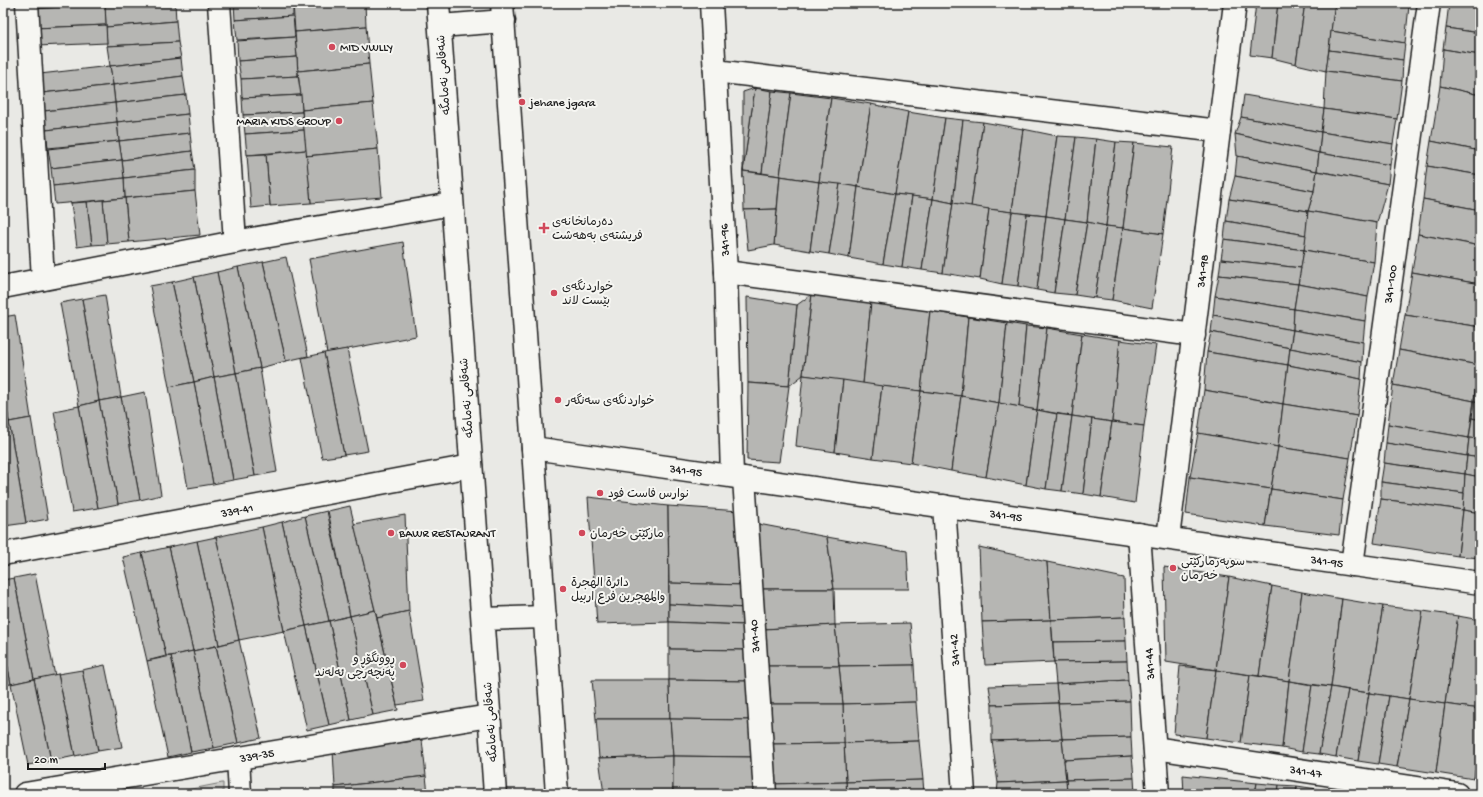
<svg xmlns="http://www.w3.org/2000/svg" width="1483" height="797" viewBox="0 0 1483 797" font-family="'Gochi Hand','Playpen Sans Arabic',sans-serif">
<rect width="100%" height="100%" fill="#e9e9e5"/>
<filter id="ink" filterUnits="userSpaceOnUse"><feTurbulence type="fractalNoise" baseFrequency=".025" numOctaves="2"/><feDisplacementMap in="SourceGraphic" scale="8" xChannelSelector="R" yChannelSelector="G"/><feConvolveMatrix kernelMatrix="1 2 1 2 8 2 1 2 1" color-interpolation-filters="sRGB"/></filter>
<g filter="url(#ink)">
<polygon fill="#cbcbc7" stroke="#747472" points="223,783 223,794 166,794 222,783"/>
<g fill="#b6b6b3" stroke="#1c1c1c">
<polygon points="33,3 105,3 105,4 34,9"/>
<polygon points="119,3 175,3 176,21 106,27 105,4"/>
<polygon points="234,3 293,3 293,16 235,20"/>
<polygon points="293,3 365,3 366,26 295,32"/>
<polygon points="1256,3 1278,3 1272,58 1250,55"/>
<polygon points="1278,3 1305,3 1296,64 1272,58"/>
<polygon points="1305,3 1335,3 1326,71 1296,64"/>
<polygon points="1335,3 1394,3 1409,6 1405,43 1331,31"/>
<polygon points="1449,3 1480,3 1480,33 1446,28"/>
<polygon points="105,4 106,25 35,28 34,9"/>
<polygon points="293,16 295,37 237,40 235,20"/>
<polygon points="176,21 178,42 107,46 106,27"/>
<polygon points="106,25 107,43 37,46 35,28"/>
<polygon points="366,26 369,64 298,71 295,32"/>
<polygon points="1446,28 1480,33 1480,55 1443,49"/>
<polygon points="1331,31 1405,43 1403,60 1329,50"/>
<polygon points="295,37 297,57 238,61 237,41"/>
<polygon points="178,42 181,58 110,66 107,46"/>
<polygon points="1443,49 1480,55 1480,95 1440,86"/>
<polygon points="1329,50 1403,60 1402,81 1326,71"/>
<polygon points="297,57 298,76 241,79 238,61"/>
<polygon points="181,58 183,76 113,85 110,66"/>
<polygon points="369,64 373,103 302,110 298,71"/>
<polygon points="110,66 113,85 42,93 40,74"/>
<polygon points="1326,71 1402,81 1397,119 1324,109"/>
<polygon points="183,76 186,95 115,103 113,85"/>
<polygon points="298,76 301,95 242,98 241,79"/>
<polygon points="113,85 115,103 44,111 42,93"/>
<polygon points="1440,86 1480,95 1480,151 1431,141"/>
<polygon points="755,88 772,91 762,173 743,171"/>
<polygon points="755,88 743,171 743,178 743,92"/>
<polygon points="772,91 791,93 780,176 762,173"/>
<polygon points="791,93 831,98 819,182 780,176"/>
<polygon points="186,95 188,114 117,122 115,103"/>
<polygon points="301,95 302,112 243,115 242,98"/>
<polygon points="1244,95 1324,109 1321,132 1241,117"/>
<polygon points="831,98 871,104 858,187 819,182"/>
<polygon points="115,103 117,122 46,130 44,111"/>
<polygon points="373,103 378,149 306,156 302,110"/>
<polygon points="871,104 908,112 895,194 858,187"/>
<polygon points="1324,109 1397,119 1393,144 1321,132"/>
<polygon points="302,112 304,130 245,134 243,115"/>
<polygon points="908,112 945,118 933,199 895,194"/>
<polygon points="188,114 190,133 119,141 117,122"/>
<polygon points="1241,117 1321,132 1319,153 1235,134"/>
<polygon points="945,118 963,120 953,203 933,199"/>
<polygon points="963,120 983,122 971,207 953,203"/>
<polygon points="117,122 119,141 48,148 46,130"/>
<polygon points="983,122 1023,129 1012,212 971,207"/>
<polygon points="1023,129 1057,136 1046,216 1012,212"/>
<polygon points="304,130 306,150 247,155 245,134"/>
<polygon points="1321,132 1393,144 1390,165 1319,153"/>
<polygon points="190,133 192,151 122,160 119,141"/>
<polygon points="1235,134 1319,153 1317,171 1237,156"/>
<polygon points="1057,136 1076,137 1065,219 1046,216"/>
<polygon points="1076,137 1096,139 1087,222 1065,219"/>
<polygon points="1096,139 1116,142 1106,226 1087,222"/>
<polygon points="119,141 122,160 51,168 48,149"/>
<polygon points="1431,141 1480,151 1480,175 1427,166"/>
<polygon points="1116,142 1134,143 1123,228 1106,226"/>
<polygon points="1134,143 1173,147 1163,234 1123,228"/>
<polygon points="378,149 382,197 311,203 306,156"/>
<polygon points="306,150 311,203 270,206 266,154"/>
<polygon points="192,151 195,170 124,178 122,160"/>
<polygon points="1319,153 1390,165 1388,184 1317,171"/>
<polygon points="266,154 270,206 251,208 247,155"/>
<polygon points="1237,156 1317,171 1314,191 1235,176"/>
<polygon points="122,160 124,178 53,186 51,168"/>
<polygon points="1427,166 1480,175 1480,210 1423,199"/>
<polygon points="195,170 195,191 125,198 124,178"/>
<polygon points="743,171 780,176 777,209 744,210"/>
<polygon points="1317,171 1388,184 1377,223 1308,211 1314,191"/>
<polygon points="780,176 819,182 810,251 774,245"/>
<polygon points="1235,176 1314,191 1308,211 1229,199"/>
<polygon points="124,178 125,198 55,204 53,186"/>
<polygon points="819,182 840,184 829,254 810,251"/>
<polygon points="840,184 858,187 849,258 829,254"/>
<polygon points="858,187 895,194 883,264 849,258"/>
<polygon points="195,191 200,235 129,242 125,198"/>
<polygon points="895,194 912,196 902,267 883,264"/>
<polygon points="912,196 933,199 922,270 902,267"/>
<polygon points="125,198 129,242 107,244 103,200"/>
<polygon points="933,199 953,203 943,273 922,270"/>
<polygon points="1229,199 1308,211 1306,235 1226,221"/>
<polygon points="1423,199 1480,210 1480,246 1418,234"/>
<polygon points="103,200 107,244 92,245 87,202"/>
<polygon points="87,202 92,245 77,247 71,203"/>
<polygon points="953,203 989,209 980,279 943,273"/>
<polygon points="777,209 774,245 748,250 744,210"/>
<polygon points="989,209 1012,212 1002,284 980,279"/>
<polygon points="1308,211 1377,223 1374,262 1304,250"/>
<polygon points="1012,212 1027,214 1018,286 1002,284"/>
<polygon points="1027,214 1046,216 1037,290 1018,286"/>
<polygon points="1046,216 1065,219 1054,293 1037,290"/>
<polygon points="1065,219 1087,222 1075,295 1054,293"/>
<polygon points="1226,221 1306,235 1304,250 1224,239"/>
<polygon points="1087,222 1106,226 1095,298 1075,295"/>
<polygon points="1106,226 1123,228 1112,300 1095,298"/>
<polygon points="1123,228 1163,234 1152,308 1112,300"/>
<polygon points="1418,234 1480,246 1480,284 1412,272"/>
<polygon points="1224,239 1304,250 1301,268 1221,259"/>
<polygon points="403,242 416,336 327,353 309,259"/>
<polygon points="1304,250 1374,262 1368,297 1298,284"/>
<polygon points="286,257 308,356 286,361 263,262"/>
<polygon points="1221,259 1301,268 1298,284 1219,275"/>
<polygon points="263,262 286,361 260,368 238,267"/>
<polygon points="238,267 260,368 236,373 217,272"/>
<polygon points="217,272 236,373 214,377 194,277"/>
<polygon points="1412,272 1480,284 1480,327 1405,315"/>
<polygon points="1219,275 1298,284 1294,309 1215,296"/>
<polygon points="194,277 214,377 194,382 172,282"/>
<polygon points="172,282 194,382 169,387 150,286"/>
<polygon points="1298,284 1368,297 1365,321 1294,309"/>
<polygon points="812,294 803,375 789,386 797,305"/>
<polygon points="812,294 871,302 863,384 803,375"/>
<polygon points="105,295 121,397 99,401 82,299"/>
<polygon points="1215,296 1294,309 1293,330 1213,315"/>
<polygon points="747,297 797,305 789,386 748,383"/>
<polygon points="82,299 99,401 79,406 60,303"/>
<polygon points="871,302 930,311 921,391 863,384"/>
<polygon points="1294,309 1365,321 1363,342 1293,330"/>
<polygon points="930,311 968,317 961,396 921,391"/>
<polygon points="15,315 31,418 9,422 3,383 3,317"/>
<polygon points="1213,315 1293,330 1290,348 1211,332"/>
<polygon points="1405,315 1480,327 1480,349 1478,365 1399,350"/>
<polygon points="968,317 1007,323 999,403 961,396"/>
<polygon points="1007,323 1026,326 1019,407 999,403"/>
<polygon points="1026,326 1047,328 1037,410 1019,407"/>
<polygon points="1047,328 1082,334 1072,416 1037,410"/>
<polygon points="1293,330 1363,342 1362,362 1290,348"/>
<polygon points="1211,332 1290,348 1288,365 1207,352"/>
<polygon points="1082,334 1120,340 1112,422 1072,416"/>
<polygon points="1120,340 1156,345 1144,426 1112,422"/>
<polygon points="1290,348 1362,362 1361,379 1288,365"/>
<polygon points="347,349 368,451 344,455 324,353"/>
<polygon points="1480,349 1480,365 1478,365"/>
<polygon points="1399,350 1478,365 1474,401 1393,385"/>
<polygon points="1207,352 1288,365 1283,404 1204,390"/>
<polygon points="324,353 344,455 322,458 302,358"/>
<polygon points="1288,365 1361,379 1357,416 1283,404"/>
<polygon points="1478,365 1480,365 1480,402 1474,401"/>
<polygon points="260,368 277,472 255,476 236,373"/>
<polygon points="236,373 255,476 233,480 214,377"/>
<polygon points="803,375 843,380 835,452 796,446"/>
<polygon points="214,377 233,480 213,484 194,382"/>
<polygon points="843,380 882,386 873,458 835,452"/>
<polygon points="194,382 213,484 188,488 169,387"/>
<polygon points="3,383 9,422 3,423"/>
<polygon points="748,383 789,386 779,462 747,460"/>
<polygon points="1393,385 1474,401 1469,438 1388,424"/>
<polygon points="882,386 921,391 911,463 873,458"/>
<polygon points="1204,390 1283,404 1278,447 1198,433"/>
<polygon points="921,391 961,396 951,471 911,463"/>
<polygon points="145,392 161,495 140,500 121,397"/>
<polygon points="961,396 999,403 986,477 951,471"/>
<polygon points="121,397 140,500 118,504 99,401"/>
<polygon points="99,401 118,504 98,508 79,406"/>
<polygon points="1474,401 1480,402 1480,420 1472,418"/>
<polygon points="999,403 1037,410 1026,485 986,477"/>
<polygon points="1283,404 1357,416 1350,458 1278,447"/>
<polygon points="79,406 98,508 72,512 54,411"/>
<polygon points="1037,410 1057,414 1046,489 1026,485"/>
<polygon points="1057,414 1072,416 1062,491 1046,489"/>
<polygon points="1072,416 1092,419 1083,494 1062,491"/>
<polygon points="31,418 48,519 26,523 9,422"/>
<polygon points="1472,418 1480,420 1480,439 1469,438"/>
<polygon points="1092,419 1112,422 1101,497 1083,494"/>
<polygon points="9,422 26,523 4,526 3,423"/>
<polygon points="1112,422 1144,426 1135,503 1101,497"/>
<polygon points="1388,424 1469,438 1467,456 1386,443"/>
<polygon points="1198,433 1278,447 1271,489 1190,477"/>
<polygon points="1469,438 1480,439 1480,458 1467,456"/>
<polygon points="1386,443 1467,456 1465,474 1384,463"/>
<polygon points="1278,447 1350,458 1343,500 1271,489"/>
<polygon points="1467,456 1480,458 1480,477 1465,474"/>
<polygon points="1384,463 1465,474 1464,493 1381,482"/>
<polygon points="1465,474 1480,477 1480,513 1463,510"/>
<polygon points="1190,477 1271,489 1265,526 1186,514"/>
<polygon points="1381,482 1464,493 1463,510 1381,499"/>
<polygon points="1271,489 1343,500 1339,535 1265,526"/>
<polygon points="588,497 668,506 669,622 597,624"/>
<polygon points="1381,499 1463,510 1458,556 1374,543"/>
<polygon points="350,506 375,610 350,616 328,511"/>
<polygon points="668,506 740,511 745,585 669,583"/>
<polygon points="1463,510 1480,513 1480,558 1458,556"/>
<polygon points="327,511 350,616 329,621 305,516"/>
<polygon points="405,515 409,611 377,618 354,524"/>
<polygon points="305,516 329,621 306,626 282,522"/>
<polygon points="282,522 306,626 284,631 262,527"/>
<polygon points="753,523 827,537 834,589 762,589"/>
<polygon points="262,527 284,631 239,640 216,537"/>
<polygon points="216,537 239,640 219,645 197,541"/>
<polygon points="827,537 907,551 909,589 834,589"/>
<polygon points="197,541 219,645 193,651 169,547"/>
<polygon points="169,547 193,651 171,656 166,656 142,553"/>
<polygon points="979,547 1047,562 1051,620 982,622"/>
<polygon points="142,553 166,656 147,661 123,557"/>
<polygon points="1047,562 1124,578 1125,617 1051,620"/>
<polygon points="1164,567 1229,577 1216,670 1166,662"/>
<polygon points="35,574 55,676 34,679 14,578"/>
<polygon points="1229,577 1272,586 1259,676 1216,670"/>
<polygon points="14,578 34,679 11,684 3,642 3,580"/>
<polygon points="669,583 745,585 745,608 669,604"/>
<polygon points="1272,586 1302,592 1289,681 1259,676"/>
<polygon points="762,589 834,589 835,625 764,629"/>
<polygon points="1302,592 1342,599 1331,687 1289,681"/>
<polygon points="1342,599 1383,606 1369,693 1331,687"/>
<polygon points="669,604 745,608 745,625 669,622"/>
<polygon points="1383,606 1423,611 1409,699 1369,693"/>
<polygon points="375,610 398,710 373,715 350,616"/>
<polygon points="409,611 424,701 397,705 377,618"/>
<polygon points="1423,611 1458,616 1445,704 1409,699"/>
<polygon points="350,616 373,715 351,720 329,621"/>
<polygon points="1458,616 1480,620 1480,709 1445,704"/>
<polygon points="1125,617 1126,641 1053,642 1051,620"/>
<polygon points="1051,620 1054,662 985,665 982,622"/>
<polygon points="329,621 351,720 329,725 306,626"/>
<polygon points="669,622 745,625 745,650 669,649"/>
<polygon points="910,623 914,665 839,666 835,625"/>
<polygon points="835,625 839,666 768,666 764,629"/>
<polygon points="306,626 329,725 307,730 284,631"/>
<polygon points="239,640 261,738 238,743 216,646"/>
<polygon points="1126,641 1127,661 1054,662 1053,642"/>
<polygon points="3,642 11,684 3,685"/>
<polygon points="216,646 238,743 214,748 193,651"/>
<polygon points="669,649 745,650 747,681 669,680"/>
<polygon points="193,651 214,748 191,752 171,656"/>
<polygon points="171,656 191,752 168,757 147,661"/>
<polygon points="1127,661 1128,680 1056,684 1054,662"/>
<polygon points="105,665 122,747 98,751 82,670"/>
<polygon points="914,665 916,702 843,704 839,666"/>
<polygon points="768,666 839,666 843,704 771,704"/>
<polygon points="1180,666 1216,670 1206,738 1174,734"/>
<polygon points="82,670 98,751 75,756 58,674"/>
<polygon points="1216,670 1250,675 1241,743 1206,738"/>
<polygon points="58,674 75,756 51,761 34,679"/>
<polygon points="1250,675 1289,681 1282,748 1241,743"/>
<polygon points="34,679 51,761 28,765 11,684"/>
<polygon points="592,680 669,680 670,719 596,719"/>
<polygon points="669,680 747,681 750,720 670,719"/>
<polygon points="1128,680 1130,701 1058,703 1056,684"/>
<polygon points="1289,681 1312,685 1302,752 1282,748"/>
<polygon points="1056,684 1058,703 992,705 989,686"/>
<polygon points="1312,685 1331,687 1319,754 1302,752"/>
<polygon points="1331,687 1348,690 1336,757 1319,754"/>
<polygon points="1348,690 1369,693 1358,761 1336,757"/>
<polygon points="1369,693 1389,696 1378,764 1358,761"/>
<polygon points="1389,696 1409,699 1397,767 1378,764"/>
<polygon points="1409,699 1445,704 1436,773 1397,767"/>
<polygon points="1130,701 1131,737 1062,739 1058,703"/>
<polygon points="916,702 919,741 844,743 843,704"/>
<polygon points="1058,703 1062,739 992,741 992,705"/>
<polygon points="771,704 843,704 844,743 771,744"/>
<polygon points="1445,704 1480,709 1480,741 1474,779 1436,773"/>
<polygon points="596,719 670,719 673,756 599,758"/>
<polygon points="670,719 750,720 753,757 673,756"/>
<polygon points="1131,737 1132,756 1064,760 1062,739"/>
<polygon points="1062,739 1066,780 998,783 992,741"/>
<polygon points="422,740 426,776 335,787 333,751"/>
<polygon points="919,741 923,780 846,782 844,743"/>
<polygon points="1480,741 1480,780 1474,779"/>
<polygon points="844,743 846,782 772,784 771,744"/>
<polygon points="673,756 673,794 604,794 599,758"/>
<polygon points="673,756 753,757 755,794 673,794"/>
<polygon points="1132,756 1134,778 1066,780 1064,760"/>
<polygon points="1183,775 1257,783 1255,794 1184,794"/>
<polygon points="426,776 428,794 335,794 335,787"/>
<polygon points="1134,778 1135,794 1067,794 1066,780"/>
<polygon points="923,780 924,794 847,794 846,782"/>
<polygon points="1066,780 1067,794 997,794 998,783"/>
<polygon points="846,782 847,794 773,794 772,784"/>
<polygon points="1257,783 1279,785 1278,794 1255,794"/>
<polygon points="1279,785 1297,786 1296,794 1278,794"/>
<polygon points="1297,786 1317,789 1317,794 1296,794"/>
<polygon points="1317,789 1336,793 1336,794 1317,794"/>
</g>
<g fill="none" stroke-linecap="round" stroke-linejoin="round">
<defs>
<g id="minor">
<polyline points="27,3 43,279"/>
<polyline points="219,3 235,242"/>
<polyline points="711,3 726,272 732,476"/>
<polyline points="715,71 1219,131"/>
<polyline points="726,272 1194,335"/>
<polyline points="3,287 235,242 452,204"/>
<polyline points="533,448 1480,583"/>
<polyline points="744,478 765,794"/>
<polyline points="944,506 964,794"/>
<polyline points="1139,534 1158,794"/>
<polyline points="1168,538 1235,3"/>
<polyline points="3,554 471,466"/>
<polyline points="1352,565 1429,3"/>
<polyline points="1155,748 1457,794"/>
<polyline points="238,758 240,794"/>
<polyline points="25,794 489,716"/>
</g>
<g id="secondary">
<polyline points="438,3 495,794"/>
<polyline points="502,3 557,794"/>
<polyline points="440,26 504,21"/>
<polyline points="483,619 545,617"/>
</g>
</defs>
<use href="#minor" stroke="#1c1c1c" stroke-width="25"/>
<use href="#secondary" stroke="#1c1c1c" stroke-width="25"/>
<use href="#minor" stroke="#f6f6f2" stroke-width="22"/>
<use href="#secondary" stroke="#f6f6f2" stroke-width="22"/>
</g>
</g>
<g fill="#d1495b" stroke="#f6f6f2" stroke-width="1.5">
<circle cx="332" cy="47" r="4"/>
<circle cx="522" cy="102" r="4"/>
<circle cx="339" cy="121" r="4"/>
<path d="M542 222h4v4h4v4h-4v4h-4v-4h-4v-4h4z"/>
<circle cx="554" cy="293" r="4"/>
<circle cx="558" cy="400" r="4"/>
<circle cx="600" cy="493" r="4"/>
<circle cx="391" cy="533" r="4"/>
<circle cx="582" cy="533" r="4"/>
<circle cx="1173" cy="568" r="4"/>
<circle cx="563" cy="589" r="4"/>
<circle cx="403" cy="665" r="4"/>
</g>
<g text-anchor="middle" stroke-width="4" stroke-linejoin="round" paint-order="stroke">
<g font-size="12" fill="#1c1c1c" stroke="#f6f6f2" text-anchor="start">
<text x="340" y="51">MID VWLLY</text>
<text x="530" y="106">jehane jgara</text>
<text x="331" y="125" text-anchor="end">MARIA KIDS GROUP</text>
<text x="552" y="225">دەرمانخانەی<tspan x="552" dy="14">فریشتەی بەهەشت</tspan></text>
<text x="562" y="290">خواردنگەی<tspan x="562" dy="14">بێست لاند</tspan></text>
<text x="566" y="404">خواردنگەی سەنگەر</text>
<text x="608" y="497">نوارس فاست فود</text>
<text x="399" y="537">BAWR RESTAURANT</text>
<text x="590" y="537">مارکێتی خەرمان</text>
<text x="1181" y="565">سوپەرمارکێتی<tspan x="1181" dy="14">خەرمان</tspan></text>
<text x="571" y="586">دائرة الهجرة<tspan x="571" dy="14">والمهجرين فرع اربيل</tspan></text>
<text x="395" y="662" text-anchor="end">ڕوونگۆڕ و<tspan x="395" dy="14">پەنچەرچی ئەلەند</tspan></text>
</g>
<g font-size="12" fill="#1c1c1c" stroke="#f6f6f2">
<text transform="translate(443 75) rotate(-94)" y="4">شەقامی نەمامگە</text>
<text transform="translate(724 240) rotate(-93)" y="4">341-96</text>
<text transform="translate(1202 271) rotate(-83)" y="4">341-98</text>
<text transform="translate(1390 284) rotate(-82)" y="4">341-100</text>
<text transform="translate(466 398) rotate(-94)" y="4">شەقامی نەمامگە</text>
<text transform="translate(686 470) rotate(8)" y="4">341-95</text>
<text transform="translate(237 510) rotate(-11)" y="4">339-41</text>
<text transform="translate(1006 515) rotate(8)" y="4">341-95</text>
<text transform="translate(1327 561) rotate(8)" y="4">341-95</text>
<text transform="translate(754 636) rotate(-94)" y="4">341-40</text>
<text transform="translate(954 650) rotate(-94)" y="4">341-42</text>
<text transform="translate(1149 664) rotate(-94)" y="4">341-44</text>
<text transform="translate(490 722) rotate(-94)" y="4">شەقامی نەمامگە</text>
<text transform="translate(257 755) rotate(-10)" y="4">339-35</text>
<text transform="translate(1306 771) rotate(9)" y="4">341-47</text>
</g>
</g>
<rect width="1483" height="797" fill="none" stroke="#f6f6f2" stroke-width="16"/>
<rect x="8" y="8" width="1467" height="781" fill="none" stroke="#1c1c1c" stroke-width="1.5" filter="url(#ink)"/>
<path d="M28 763v6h77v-6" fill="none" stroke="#1c1c1c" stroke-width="2"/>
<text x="34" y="763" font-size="12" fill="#1c1c1c" stroke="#f6f6f2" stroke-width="3" paint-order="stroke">20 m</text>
</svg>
